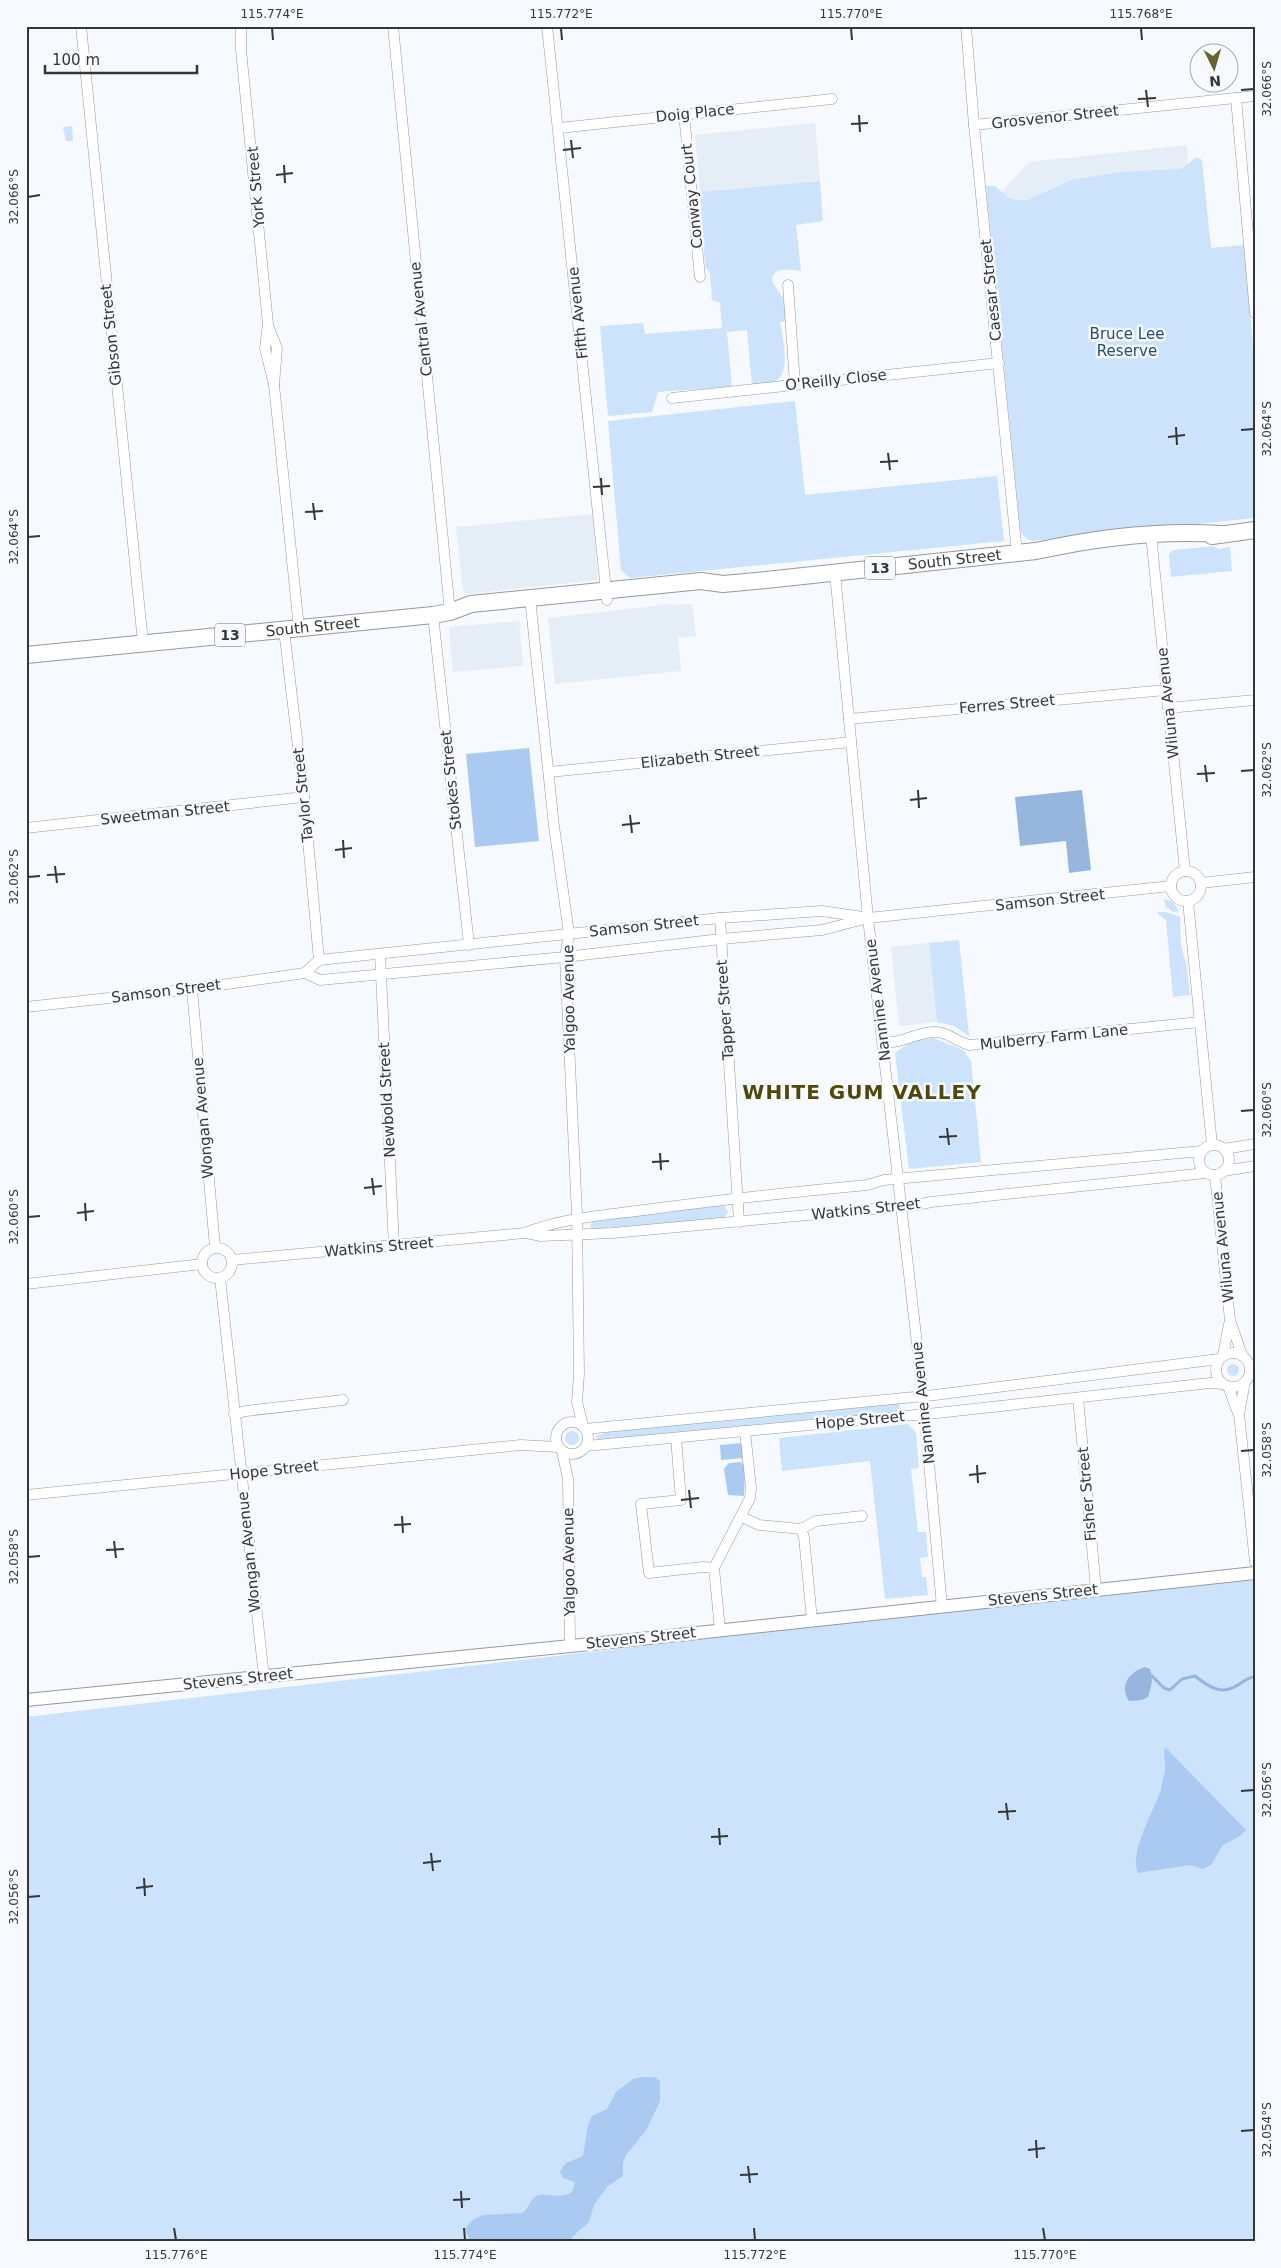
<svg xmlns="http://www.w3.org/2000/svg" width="1281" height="2268" viewBox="0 0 1281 2268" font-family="'DejaVu Sans',sans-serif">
<rect width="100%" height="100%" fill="#f6f9fd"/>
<g fill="#e5edf7">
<polygon points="815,123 820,181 700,192 695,135"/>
<polygon points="1187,145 1189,189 1082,213 992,202 1029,162"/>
<polygon points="593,514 598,580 467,594 463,590 456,527"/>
<polygon points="672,604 674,605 692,604 696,636 678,638 681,671 555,684 548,618"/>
<polygon points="519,621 523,666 453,672 449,627"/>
<polygon points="929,943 937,1022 899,1026 891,947"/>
</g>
<g fill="#cde2fb">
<polygon points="72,126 73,141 66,141 63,127"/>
<path d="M 1195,158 L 1200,158 L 1202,161 L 1211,248 L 1244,245 L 1255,369 L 1255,518 L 1032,541 C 1024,538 1022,535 1020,528 L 986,186 L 995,186 L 1007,197 L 1015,200 L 1028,200 L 1071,180 L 1121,172 L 1181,169 Z"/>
<path d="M 820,181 L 823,221 L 796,225 L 801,271 C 792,269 768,266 773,283 C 775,288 780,292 782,297 C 785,304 786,313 787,321 L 780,322 C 783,337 791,374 775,381 C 769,385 759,384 752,385 L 747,330 L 727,332 L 732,387 L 658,392 L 652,412 L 608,416 L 600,326 L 643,323 L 645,334 L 722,328 L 720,303 L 712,300 L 710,273 L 705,266 L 700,192 Z"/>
<polygon points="795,401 805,495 997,476 1004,541 630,578 621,570 608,421"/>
<polygon points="1214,546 1218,549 1230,547 1232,571 1171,577 1169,554 1174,550"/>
<polygon points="1164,899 1173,902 1179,911 1173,912 1166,907"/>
<polygon points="1158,912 1166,912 1180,917 1181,945 1187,968 1190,995 1173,997 1166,920 1158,914"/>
<polygon points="959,940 969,1036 954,1026 937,1022 929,943"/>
<polygon points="933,1038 963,1050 971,1061 981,1162 909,1169 895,1053 912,1041"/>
<polygon points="724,1205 728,1213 723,1219 593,1229 590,1226 592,1221"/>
<circle cx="1233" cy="1370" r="6"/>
<polygon points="899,1401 900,1411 598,1440 596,1436 611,1431"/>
<polygon points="908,1424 916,1433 919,1468 911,1469 918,1532 926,1532 928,1557 920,1558 922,1577 926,1577 928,1595 885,1599 870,1461 782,1471 779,1438"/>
<circle cx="572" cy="1438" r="7"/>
<polygon points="1255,1580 1255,2242 26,2242 26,1717 826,1625"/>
</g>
<g fill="#aacaf2">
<polygon points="529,748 539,841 475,847 466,754"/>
<polygon points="741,1443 743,1444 744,1458 721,1460 720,1445"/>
<polygon points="741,1462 745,1467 744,1496 728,1495 724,1469 729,1463"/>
<path d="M 1165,1747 L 1246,1830 L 1240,1836 L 1223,1845 L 1211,1865 L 1203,1869 L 1190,1865 L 1138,1873 C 1128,1854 1155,1809 1161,1789 C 1162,1783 1164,1776 1165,1770 C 1166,1762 1163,1754 1165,1747 Z"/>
<path d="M 641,2077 L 654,2077 L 660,2081 L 660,2101 L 647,2129 L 626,2155 L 623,2163 L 623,2176 L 608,2186 L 594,2205 L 589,2222 L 572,2237 L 571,2242 L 470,2242 L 465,2228 L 473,2220 L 482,2215 L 522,2213 C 529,2209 529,2200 537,2196 C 548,2192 559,2200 572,2192 L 575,2182 L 563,2178 L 560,2171 L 566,2163 L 583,2156 L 588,2125 L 592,2116 L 607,2109 L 616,2092 L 633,2079 Z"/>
</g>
<g fill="#97b6dd">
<polygon points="1082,790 1091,870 1069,873 1066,841 1020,846 1015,797"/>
<path d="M 1145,1667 L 1150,1669 C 1154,1680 1151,1687 1148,1697 L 1142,1700 L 1129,1701 C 1119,1685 1129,1672 1145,1667 Z"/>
</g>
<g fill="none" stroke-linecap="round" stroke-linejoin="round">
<path stroke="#97b6dd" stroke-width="3" d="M 1152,1676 L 1164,1688 L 1170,1690 L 1182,1679 L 1195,1676 C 1211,1689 1223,1696 1241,1683 C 1245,1680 1249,1677 1255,1677"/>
<defs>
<g id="minor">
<polyline points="81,26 143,643"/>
<polyline points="241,26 241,50 268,324 265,348 274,385"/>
<polyline points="393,26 450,612"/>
<polyline points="547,26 607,600"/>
<polyline points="966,26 974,125 1017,553"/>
<polyline points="1236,98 1255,313"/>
<polyline points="684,114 700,277"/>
<polyline points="974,125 1255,96"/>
<polyline points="559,128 832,99"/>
<polyline points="788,285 795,384"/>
<polyline points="269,328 277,348 274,385 299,628"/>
<polyline points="672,398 999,363"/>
<polyline points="1151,535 1185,871"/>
<polyline points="835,573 868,918 923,1396 942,1607"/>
<polyline points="530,598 554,826 569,934 565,957 577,1215 579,1374 577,1402 583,1426"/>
<polyline points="433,615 469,945"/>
<polyline points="284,630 304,797 319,960"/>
<polyline points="1168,708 1255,700"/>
<polyline points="849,719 1166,690"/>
<polyline points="549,772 851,742"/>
<polyline points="26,828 304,797"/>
<circle cx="1186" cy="886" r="15"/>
<polyline points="1201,883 1255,877"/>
<polyline points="1188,901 1212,1145"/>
<polyline points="720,918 739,1222"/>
<polyline points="380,954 394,1246"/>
<polyline points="305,973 319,960 720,918 822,911 863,917"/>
<polyline points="192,989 215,1247"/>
<polyline points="26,1007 192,989 305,973 320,980 565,957 721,939 822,930 868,918 1171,886"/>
<path d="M 883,1042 C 904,1044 917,1031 937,1032 C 950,1033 958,1043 970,1045 L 1200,1022"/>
<circle cx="1214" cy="1160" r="15"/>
<polyline points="1224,1149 1255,1144"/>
<polyline points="1223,1171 1255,1166"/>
<polyline points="1215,1175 1230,1320 1242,1355"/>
<polyline points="526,1233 541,1236 613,1233 917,1205 931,1202 1206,1173"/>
<circle cx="217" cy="1263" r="15"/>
<path d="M 232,1260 L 525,1233 C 562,1218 605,1215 644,1210 C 719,1200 793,1192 867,1185 L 884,1180 L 1202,1151"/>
<polyline points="220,1278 264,1677"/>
<polyline points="26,1284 202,1264"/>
<circle cx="1233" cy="1370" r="17"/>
<polyline points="1223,1356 1229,1324"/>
<polyline points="1245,1382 1239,1414 1255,1562"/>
<polyline points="1228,1386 1238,1413"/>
<polyline points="1078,1398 1096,1589"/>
<polyline points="234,1414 246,1411 343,1400"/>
<circle cx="572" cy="1438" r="16"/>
<polyline points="585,1429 935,1395 1219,1359"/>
<polyline points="676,1438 681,1500 641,1504 649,1573 703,1567 714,1568"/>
<polyline points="586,1446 937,1413 1210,1383 1223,1384"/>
<polyline points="562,1451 568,1479 570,1645"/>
<polyline points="26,1495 521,1445 558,1447"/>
<polyline points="742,1517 759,1525 801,1529 804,1537 812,1620"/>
<polyline points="801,1529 816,1521 862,1516"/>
<polyline points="720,1630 714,1568 750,1498 751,1488 745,1431"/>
</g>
<polyline id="tertiary" points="26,1700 641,1639 1255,1573"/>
<g id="primary">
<polyline points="1212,536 1255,530"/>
<path id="s1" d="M 26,655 L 433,615 L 450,612 L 471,604 L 701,581 L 723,584 L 766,580 L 1036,551 C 1095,538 1161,530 1221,534"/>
</g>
</defs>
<use href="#minor" stroke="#96999c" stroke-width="11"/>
<use href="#tertiary" stroke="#96999c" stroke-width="14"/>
<use href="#primary" stroke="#96999c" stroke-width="18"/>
<use href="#minor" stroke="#fff" stroke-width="10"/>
<use href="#tertiary" stroke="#fff" stroke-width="12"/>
<use href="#primary" stroke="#fff" stroke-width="16"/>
</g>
<path fill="none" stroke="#353637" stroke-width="2" d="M 272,28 L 273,40M 561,28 L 562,40M 851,28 L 852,40M 1141,28 L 1142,40M 1146,90 L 1148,107M 1241,90 L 1254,89M 1138,99 L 1156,98M 859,115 L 860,132M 851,124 L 868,123M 571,140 L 573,158M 563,150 L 581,148M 284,165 L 285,183M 276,175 L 293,173M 28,197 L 40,195M 1176,427 L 1177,445M 1241,430 L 1254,429M 1168,437 L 1185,435M 888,453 L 890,470M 880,462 L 898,461M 601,478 L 602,495M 593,487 L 610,486M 313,503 L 315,520M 305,512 L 323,511M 28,537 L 40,536M 1205,765 L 1207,782M 1241,771 L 1254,770M 1197,774 L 1215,773M 918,790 L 919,808M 910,800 L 927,798M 630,815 L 632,833M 622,825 L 640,823M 343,840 L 344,858M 335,850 L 352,848M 55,866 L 57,883M 47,875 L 65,874M 28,877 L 40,876M 1241,1111 L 1254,1110M 947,1128 L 949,1145M 939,1137 L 957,1136M 660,1153 L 661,1170M 652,1162 L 669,1161M 372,1178 L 374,1195M 364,1188 L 382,1186M 85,1203 L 86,1221M 77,1213 L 94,1211M 28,1217 L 40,1216M 1241,1451 L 1254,1450M 977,1465 L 978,1483M 969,1475 L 986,1473M 689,1490 L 691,1508M 681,1500 L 699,1498M 402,1516 L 403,1533M 394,1525 L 411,1524M 114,1541 L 116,1558M 106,1550 L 124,1549M 28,1557 L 40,1556M 1241,1791 L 1254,1790M 1006,1803 L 1008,1820M 998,1812 L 1016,1811M 719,1828 L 720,1845M 711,1837 L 728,1836M 431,1853 L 433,1871M 423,1863 L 441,1861M 144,1878 L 145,1896M 136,1888 L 153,1886M 28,1897 L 40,1896M 1241,2131 L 1254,2130M 1036,2140 L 1037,2158M 1028,2150 L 1045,2148M 748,2166 L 750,2183M 740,2175 L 758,2174M 461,2191 L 462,2208M 453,2200 L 470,2199M 174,2228 L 176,2240M 464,2228 L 465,2240M 754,2228 L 755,2240M 1043,2228 L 1045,2240"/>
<g text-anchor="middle" stroke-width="5" stroke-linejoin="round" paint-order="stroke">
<g fill="#f6f9fd" stroke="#6f7072" stroke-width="1">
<rect x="865" y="556.5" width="30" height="23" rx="4"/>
<rect x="215" y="623.5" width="30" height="23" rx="4"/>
</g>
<g font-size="14" font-weight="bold" fill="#353637">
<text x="880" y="573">13</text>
<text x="230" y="640">13</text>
</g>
<g font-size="15" fill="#353637" stroke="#f6f9fd">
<text transform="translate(695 113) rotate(-6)" y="5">Doig Place</text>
<text transform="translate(1055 117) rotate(-6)" y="5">Grosvenor Street</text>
<text transform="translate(256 187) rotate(-95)" y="5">York Street</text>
<text transform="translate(692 196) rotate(-96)" y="5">Conway Court</text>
<text transform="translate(991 290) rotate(-96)" y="5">Caesar Street</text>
<text transform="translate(578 313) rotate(-96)" y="5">Fifth Avenue</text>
<text transform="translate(421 319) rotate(-96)" y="5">Central Avenue</text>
<text transform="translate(111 335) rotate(-96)" y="5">Gibson Street</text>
<text transform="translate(836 380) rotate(-6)" y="5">O'Reilly Close</text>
<text dy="5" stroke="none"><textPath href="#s1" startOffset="935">South Street</textPath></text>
<text dy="5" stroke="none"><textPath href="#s1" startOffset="288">South Street</textPath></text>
<text transform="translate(1168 703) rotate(-96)" y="5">Wiluna Avenue</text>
<text transform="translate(1007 704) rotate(-5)" y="5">Ferres Street</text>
<text transform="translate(700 757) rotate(-6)" y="5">Elizabeth Street</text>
<text transform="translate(451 780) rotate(-96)" y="5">Stokes Street</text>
<text transform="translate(303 795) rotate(-96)" y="5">Taylor Street</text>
<text transform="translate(165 813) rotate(-6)" y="5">Sweetman Street</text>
<text transform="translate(1050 900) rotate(-6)" y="5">Samson Street</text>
<text transform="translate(644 926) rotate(-6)" y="5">Samson Street</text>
<text transform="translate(166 991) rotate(-7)" y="5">Samson Street</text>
<text transform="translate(569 999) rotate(-91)" y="5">Yalgoo Avenue</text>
<text transform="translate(878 1000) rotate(-97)" y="5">Nannine Avenue</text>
<text transform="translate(725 1010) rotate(-94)" y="5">Tapper Street</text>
<text transform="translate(1054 1037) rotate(-6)" y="5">Mulberry Farm Lane</text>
<text transform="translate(387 1100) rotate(-93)" y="5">Newbold Street</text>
<text transform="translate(203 1118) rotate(-95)" y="5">Wongan Avenue</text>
<text transform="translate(866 1209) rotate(-6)" y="5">Watkins Street</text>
<text transform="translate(379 1247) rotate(-5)" y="5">Watkins Street</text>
<text transform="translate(1223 1247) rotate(-96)" y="5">Wiluna Avenue</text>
<text transform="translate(923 1403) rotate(-96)" y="5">Nannine Avenue</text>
<text transform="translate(860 1420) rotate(-5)" y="5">Hope Street</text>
<text transform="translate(274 1470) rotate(-6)" y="5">Hope Street</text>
<text transform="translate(1087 1494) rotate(-95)" y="5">Fisher Street</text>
<text transform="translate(249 1552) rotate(-96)" y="5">Wongan Avenue</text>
<text transform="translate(569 1562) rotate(-91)" y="5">Yalgoo Avenue</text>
<text transform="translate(1043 1595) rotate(-6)" y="5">Stevens Street</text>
<text transform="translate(641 1638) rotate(-6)" y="5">Stevens Street</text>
<text transform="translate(238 1679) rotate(-6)" y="5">Stevens Street</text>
</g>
<g font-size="15" fill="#234d7f" stroke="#f6f9fd">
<text x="1127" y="339">Bruce Lee<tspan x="1127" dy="17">Reserve</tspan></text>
</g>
<g font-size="20" font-weight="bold" letter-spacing="1" fill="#4e4907" stroke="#f6f9fd">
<text x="862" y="1099">WHITE GUM VALLEY</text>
</g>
</g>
<rect width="1281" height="2268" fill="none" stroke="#f6f9fd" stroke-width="55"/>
<g transform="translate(1214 68) rotate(175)"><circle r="24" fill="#f6f9fd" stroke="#a9abae"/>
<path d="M0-4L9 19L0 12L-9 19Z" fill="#686430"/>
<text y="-8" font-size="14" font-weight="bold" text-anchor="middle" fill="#353637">N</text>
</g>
<path d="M45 65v8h152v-8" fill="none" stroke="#353637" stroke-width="2.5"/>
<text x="52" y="65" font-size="15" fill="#353637" stroke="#f6f9fd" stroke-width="4" paint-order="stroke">100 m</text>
<rect x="28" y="28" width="1226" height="2212" fill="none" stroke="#353637" stroke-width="2"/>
<g font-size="12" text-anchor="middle" fill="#353637">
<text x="272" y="18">115.774°E</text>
<text x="561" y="18">115.772°E</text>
<text x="851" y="18">115.770°E</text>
<text x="1141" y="18">115.768°E</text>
<text transform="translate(1267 89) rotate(-90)" y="4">32.066°S</text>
<text transform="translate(14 197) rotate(-90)" y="4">32.066°S</text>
<text transform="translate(1267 429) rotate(-90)" y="4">32.064°S</text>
<text transform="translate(14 537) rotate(-90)" y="4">32.064°S</text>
<text transform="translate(1267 770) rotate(-90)" y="4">32.062°S</text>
<text transform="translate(14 877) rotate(-90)" y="4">32.062°S</text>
<text transform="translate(1267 1110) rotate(-90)" y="4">32.060°S</text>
<text transform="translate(14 1217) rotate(-90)" y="4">32.060°S</text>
<text transform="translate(1267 1450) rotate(-90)" y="4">32.058°S</text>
<text transform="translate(14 1557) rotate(-90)" y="4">32.058°S</text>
<text transform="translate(1267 1790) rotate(-90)" y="4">32.056°S</text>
<text transform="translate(14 1897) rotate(-90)" y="4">32.056°S</text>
<text transform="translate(1267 2130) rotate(-90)" y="4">32.054°S</text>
<text x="176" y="2259">115.776°E</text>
<text x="465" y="2259">115.774°E</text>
<text x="755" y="2259">115.772°E</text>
<text x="1045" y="2259">115.770°E</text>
</g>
</svg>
